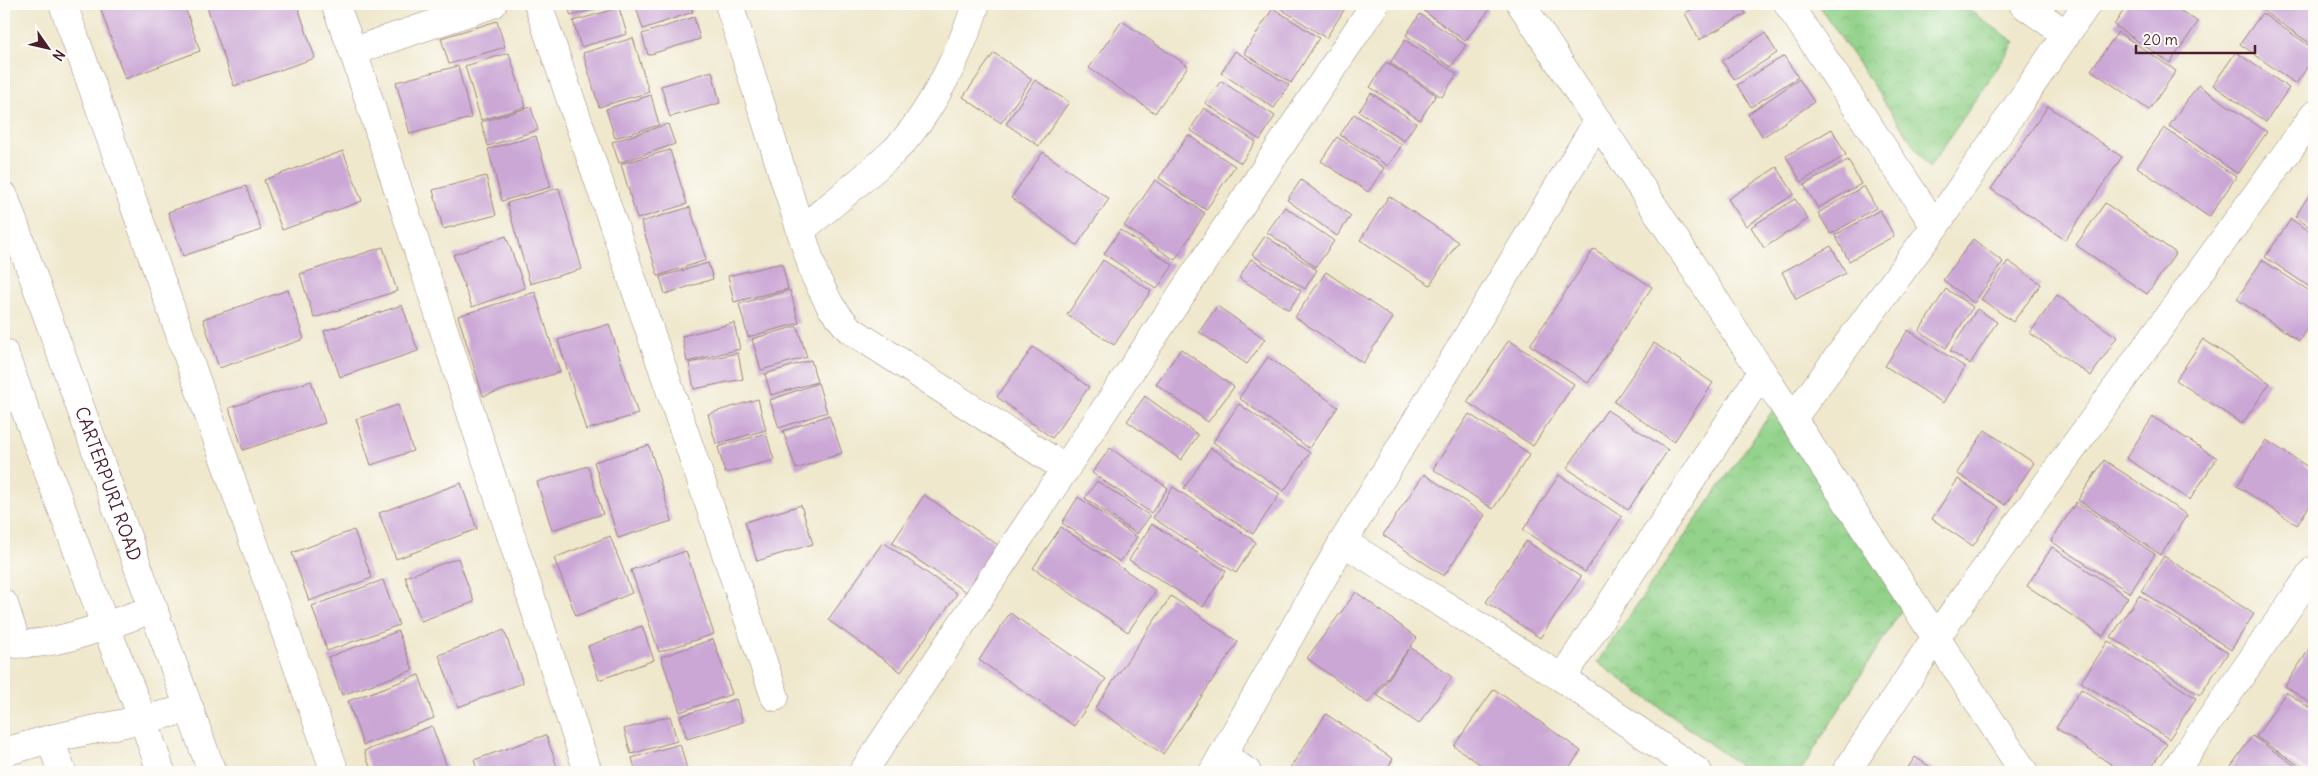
<svg xmlns="http://www.w3.org/2000/svg" width="2318" height="776" viewBox="0 0 2318 776" font-family="Delius,sans-serif">
<defs>
<pattern id="park-crowns" width="20" height="18" patternUnits="userSpaceOnUse" patternTransform="scale(1.25)"><rect width="20" height="18" fill="#92d28a"/><path d="M2 6a3 3 0 1 1 6 0M12 15a3 3 0 1 1 6 0" fill="none" stroke="#7fb477"/></pattern>
</defs>
<rect width="100%" height="100%" fill="#fdfcf7"/>
<filter id="ink" filterUnits="userSpaceOnUse"><feTurbulence type="fractalNoise" baseFrequency=".02" numOctaves="2"/><feDisplacementMap in="SourceGraphic" scale="10" xChannelSelector="R" yChannelSelector="G"/><feConvolveMatrix kernelMatrix="1 2 1 2 8 2 1 2 1" color-interpolation-filters="sRGB"/></filter>
<filter id="wash" filterUnits="userSpaceOnUse"><feTurbulence type="fractalNoise" baseFrequency=".0096" numOctaves="4" result="noise"/><feDisplacementMap in="SourceGraphic" scale="20" xChannelSelector="R" yChannelSelector="G"/><feGaussianBlur stdDeviation="1.12" result="paint"/><feColorMatrix in="noise" values="0 0 0 0 0 0 0 0 0 0 0 0 0 0 0 0 0 1.4 0 .05"/><feComposite in="paint" operator="in"/></filter>
<g filter="url(#wash)">
<rect width="100%" height="100%" fill="#efe8cd"/>
<g fill="url(#park-crowns)" stroke="#6e785a">
<polygon points="1818,4 1960,4 2015,42 1929,168"/>
<polygon points="1775,407 1902,609 1800,772 1749,772 1597,662"/>
</g>
<g id="blocks">
<g fill="#cba7d6">
<polygon points="99,4 184,4 200,51 125,79"/>
<polygon points="206,4 297,4 315,58 234,86"/>
<polygon points="567,4 612,4 571,16"/>
<polygon points="635,4 690,4 693,12 643,29"/>
<polygon points="1276,4 1348,4 1326,38 1275,5"/>
<polygon points="1429,4 1481,4 1489,10 1465,41 1424,11"/>
<polygon points="1702,4 1740,4 1746,14 1699,40 1685,13"/>
<polygon points="2128,4 2170,4 2198,22 2170,63 2114,25"/>
<polygon points="2258,4 2314,4 2314,46 2256,6"/>
<polygon points="619,8 627,34 581,47 573,21"/>
<polygon points="1273,8 1319,38 1291,83 1244,53"/>
<polygon points="2262,13 2314,49 2314,57 2296,84 2240,44"/>
<polygon points="1420,14 1466,45 1451,67 1406,35"/>
<polygon points="694,17 700,39 648,55 642,34"/>
<polygon points="497,21 505,47 449,64 441,38"/>
<polygon points="1122,21 1188,66 1155,113 1089,68"/>
<polygon points="2118,32 2176,71 2149,110 2091,70"/>
<polygon points="1765,33 1777,53 1735,80 1722,61"/>
<polygon points="633,38 649,92 599,107 583,53"/>
<polygon points="1405,40 1457,74 1442,97 1390,63"/>
<polygon points="1235,51 1289,85 1274,108 1221,73"/>
<polygon points="2236,52 2289,88 2266,122 2213,85"/>
<polygon points="509,53 526,107 481,120 465,66"/>
<polygon points="994,53 1032,79 1001,123 963,97"/>
<polygon points="1784,56 1798,77 1751,107 1737,85"/>
<polygon points="1386,62 1436,95 1420,120 1370,87"/>
<polygon points="458,66 471,118 410,134 396,82"/>
<polygon points="712,71 720,103 670,117 661,86"/>
<polygon points="1799,79 1814,102 1763,137 1748,114"/>
<polygon points="1035,80 1069,102 1039,146 1006,124"/>
<polygon points="1221,81 1275,116 1260,140 1205,103"/>
<polygon points="2198,85 2267,132 2238,174 2169,126"/>
<polygon points="1371,93 1416,123 1404,141 1359,111"/>
<polygon points="651,95 659,125 615,138 606,109"/>
<polygon points="2048,106 2122,157 2065,240 1991,189"/>
<polygon points="531,107 538,130 488,146 481,122"/>
<polygon points="1204,108 1256,142 1241,163 1190,130"/>
<polygon points="1354,114 1402,145 1388,166 1340,135"/>
<polygon points="668,124 675,144 619,163 612,142"/>
<polygon points="2164,128 2236,177 2209,217 2137,167"/>
<polygon points="1832,129 1846,155 1801,182 1786,156"/>
<polygon points="1188,135 1235,166 1206,210 1159,178"/>
<polygon points="536,136 551,187 502,201 488,149"/>
<polygon points="1337,137 1384,168 1368,192 1321,161"/>
<polygon points="670,150 687,204 637,219 621,164"/>
<polygon points="343,151 362,201 282,230 264,180"/>
<polygon points="1043,152 1109,199 1077,245 1011,198"/>
<polygon points="1848,160 1861,184 1818,208 1804,185"/>
<polygon points="1777,167 1794,194 1746,226 1728,199"/>
<polygon points="486,176 496,215 443,229 433,190"/>
<polygon points="1155,180 1205,213 1175,260 1124,226"/>
<polygon points="1301,180 1351,216 1337,236 1287,200"/>
<polygon points="246,186 261,230 183,256 168,212"/>
<polygon points="1864,186 1876,208 1831,234 1818,213"/>
<polygon points="2314,187 2314,230 2295,217"/>
<polygon points="559,188 582,269 530,284 507,203"/>
<polygon points="1389,196 1458,242 1430,285 1360,240"/>
<polygon points="1795,199 1808,219 1764,248 1751,227"/>
<polygon points="2105,203 2176,253 2147,294 2076,245"/>
<polygon points="690,207 706,260 658,276 641,222"/>
<polygon points="1285,207 1334,241 1316,267 1267,232"/>
<polygon points="1880,210 1894,236 1849,261 1835,235"/>
<polygon points="2291,219 2314,234 2314,290 2265,257"/>
<polygon points="1120,230 1173,265 1157,289 1104,254"/>
<polygon points="506,236 525,288 472,307 453,255"/>
<polygon points="1265,236 1317,270 1305,289 1252,255"/>
<polygon points="1973,239 2003,262 1974,303 1943,280"/>
<polygon points="1831,246 1846,273 1796,299 1782,272"/>
<polygon points="383,247 397,291 314,318 300,274"/>
<polygon points="1594,249 1652,287 1588,383 1530,345"/>
<polygon points="1251,259 1301,291 1289,310 1239,278"/>
<polygon points="1103,260 1151,291 1114,345 1067,315"/>
<polygon points="2262,260 2314,294 2314,318 2299,341 2237,299"/>
<polygon points="2008,261 2041,284 2013,322 1981,299"/>
<polygon points="708,263 713,279 665,294 660,277"/>
<polygon points="782,263 788,289 734,302 728,276"/>
<polygon points="1326,272 1393,318 1363,363 1295,317"/>
<polygon points="1946,289 1973,307 1946,348 1919,331"/>
<polygon points="288,290 304,339 219,368 203,319"/>
<polygon points="790,290 799,323 748,337 739,304"/>
<polygon points="535,292 560,372 483,396 458,316"/>
<polygon points="2057,295 2117,337 2091,376 2030,333"/>
<polygon points="402,305 418,351 340,377 324,331"/>
<polygon points="1217,306 1265,339 1247,364 1199,332"/>
<polygon points="1977,309 1997,322 1970,364 1950,351"/>
<polygon points="734,323 740,349 687,362 682,336"/>
<polygon points="609,324 638,414 586,430 558,340"/>
<polygon points="797,326 807,357 761,370 752,339"/>
<polygon points="1908,330 1965,367 1943,403 1885,366"/>
<polygon points="2203,339 2270,383 2242,424 2176,380"/>
<polygon points="1509,340 1574,384 1533,446 1467,402"/>
<polygon points="1654,343 1713,383 1674,442 1614,402"/>
<polygon points="1033,347 1089,387 1052,438 997,397"/>
<polygon points="1181,349 1234,387 1208,422 1156,384"/>
<polygon points="738,353 743,379 694,389 689,363"/>
<polygon points="1268,357 1338,407 1309,448 1239,398"/>
<polygon points="811,360 817,382 771,395 765,374"/>
<polygon points="311,381 325,423 243,450 229,408"/>
<polygon points="818,383 827,412 779,428 770,400"/>
<polygon points="1145,396 1198,435 1181,460 1127,421"/>
<polygon points="758,399 766,430 716,444 708,414"/>
<polygon points="1239,404 1310,453 1284,491 1213,442"/>
<polygon points="398,405 413,451 371,465 356,419"/>
<polygon points="1607,410 1668,450 1628,510 1567,468"/>
<polygon points="1469,414 1530,454 1493,509 1433,469"/>
<polygon points="829,415 842,453 796,469 783,431"/>
<polygon points="2153,417 2217,458 2190,500 2126,458"/>
<polygon points="1985,430 2034,463 2005,505 1957,473"/>
<polygon points="766,433 774,460 725,473 718,447"/>
<polygon points="2266,440 2314,471 2314,499 2297,525 2237,486"/>
<polygon points="649,445 672,521 618,538 594,462"/>
<polygon points="1110,448 1168,488 1151,513 1092,473"/>
<polygon points="1211,448 1280,494 1253,534 1184,488"/>
<polygon points="2104,460 2187,515 2161,555 2078,500"/>
<polygon points="588,466 603,514 552,530 537,482"/>
<polygon points="1424,474 1485,515 1444,576 1383,535"/>
<polygon points="1559,475 1622,517 1585,572 1523,530"/>
<polygon points="1958,479 1999,507 1973,546 1932,519"/>
<polygon points="1097,481 1150,516 1137,534 1085,498"/>
<polygon points="461,483 477,529 396,559 379,513"/>
<polygon points="1173,487 1256,542 1236,573 1153,518"/>
<polygon points="924,495 998,545 966,592 892,543"/>
<polygon points="1078,497 1137,537 1120,562 1062,523"/>
<polygon points="2076,502 2155,554 2130,593 2051,541"/>
<polygon points="801,505 813,544 757,561 745,522"/>
<polygon points="1152,524 1226,571 1203,607 1129,560"/>
<polygon points="1061,527 1156,591 1128,632 1033,568"/>
<polygon points="354,530 372,578 309,601 292,553"/>
<polygon points="610,536 632,593 576,616 554,558"/>
<polygon points="1526,541 1581,577 1540,638 1486,602"/>
<polygon points="883,542 957,594 901,672 828,620"/>
<polygon points="2052,547 2128,597 2103,636 2027,586"/>
<polygon points="686,551 714,634 659,652 631,570"/>
<polygon points="2164,556 2254,614 2231,650 2141,591"/>
<polygon points="458,558 474,602 421,621 405,577"/>
<polygon points="383,580 399,625 327,651 312,606"/>
<polygon points="1356,592 1417,638 1410,647 1452,677 1419,724 1377,695 1409,649 1368,703 1307,658"/>
<polygon points="2139,595 2228,653 2200,695 2111,637"/>
<polygon points="1171,596 1238,642 1163,754 1095,708"/>
<polygon points="1010,613 1106,679 1074,726 979,660"/>
<polygon points="642,626 654,660 599,680 588,646"/>
<polygon points="504,630 523,683 458,707 439,655"/>
<polygon points="398,631 413,670 342,695 328,657"/>
<polygon points="713,639 732,694 680,712 661,657"/>
<polygon points="2108,641 2196,698 2169,739 2081,682"/>
<polygon points="2314,642 2314,706 2285,686"/>
<polygon points="419,675 434,718 363,745 348,701"/>
<polygon points="1494,689 1581,751 1566,772 1491,772 1454,746"/>
<polygon points="2081,689 2167,744 2148,772 2123,772 2056,728"/>
<polygon points="2286,692 2314,711 2314,772 2309,772 2256,737"/>
<polygon points="736,699 743,722 687,739 680,716"/>
<polygon points="1326,714 1393,759 1385,772 1288,771"/>
<polygon points="670,716 677,741 631,754 624,729"/>
<polygon points="432,726 448,770 442,772 372,772 364,751"/>
<polygon points="546,735 559,772 478,772 474,760"/>
<polygon points="2252,736 2304,772 2227,772"/>
<polygon points="680,744 687,769 676,772 636,772 632,758"/>
<polygon points="1915,757 1938,772 1905,772"/>
</g>
</g>
</g>
<g filter="url(#ink)">
<use href="#blocks" fill-opacity="0" stroke="#9c847c" stroke-width="1"/>
<g fill="none" stroke-linecap="round" stroke-linejoin="round">
<defs>
<g id="street">
<polyline points="63,4 335,772"/>
<polyline points="335,4 353,51 588,772"/>
<polyline points="538,4 775,697"/>
<polyline points="729,4 815,276 831,307 849,329 1066,469"/>
<polyline points="1521,4 2024,772"/>
<polyline points="1788,4 1935,226"/>
<polyline points="2023,4 2066,34"/>
<polyline points="353,51 493,4"/>
<path d="M 801,230 C 831,205 863,180 892,153 C 929,118 961,52 976,4"/>
<polyline points="1793,418 1935,226 2087,4"/>
<polyline points="1343,542 1562,678 1698,772"/>
<polyline points="4,604 17,644"/>
<path d="M 4,641 C 45,653 113,622 154,609"/>
<polyline points="1562,678 1762,372"/>
<polyline points="50,739 62,772"/>
<polyline points="4,752 50,739 190,709"/>
<polyline points="1224,756 1247,772"/>
<polyline points="863,772 1375,4"/>
<polyline points="1213,772 1343,542 1598,121"/>
<polyline points="1846,772 1936,637 2314,115"/>
<polyline points="2174,772 2314,570"/>
</g>
<g id="secondary">
<path id="s1" d="M 4,196 L 212,772"/>
<polyline points="4,353 105,625 143,719 161,772"/>
</g>
</defs>
<use href="#street" stroke="#9c847c" stroke-width="29"/>
<use href="#secondary" stroke="#9c847c" stroke-width="29"/>
<use href="#street" stroke="#fff" stroke-width="28"/>
<use href="#secondary" stroke="#fff" stroke-width="28"/>
</g>
</g>
<g text-anchor="middle" stroke-width="4" stroke-linejoin="round" paint-order="stroke">
<g font-size="18" fill="#4a1f2b" stroke="#fdfcf7">
<text dy="6" stroke="none"><textPath href="#s1" startOffset="306">CARTERPURI ROAD</textPath></text>
</g>
</g>
<rect width="2318" height="776" fill="none" stroke="#fdfcf7" stroke-width="20"/>
<g transform="translate(48 48) rotate(124)" stroke="#fdfcf7" stroke-width="4" paint-order="stroke">
<path d="M0-4L9 19L0 12L-9 19Z" fill="#4a1f2b"/>
<text y="-8" font-size="14" font-weight="bold" text-anchor="middle" fill="#4a1f2b">N</text>
</g>
<path d="M2136 45v8h119v-8" fill="none" stroke="#4a1f2b" stroke-width="2.5"/>
<text x="2143" y="45" font-size="15" fill="#4a1f2b" stroke="#fdfcf7" stroke-width="4" paint-order="stroke">20 m</text>
</svg>
